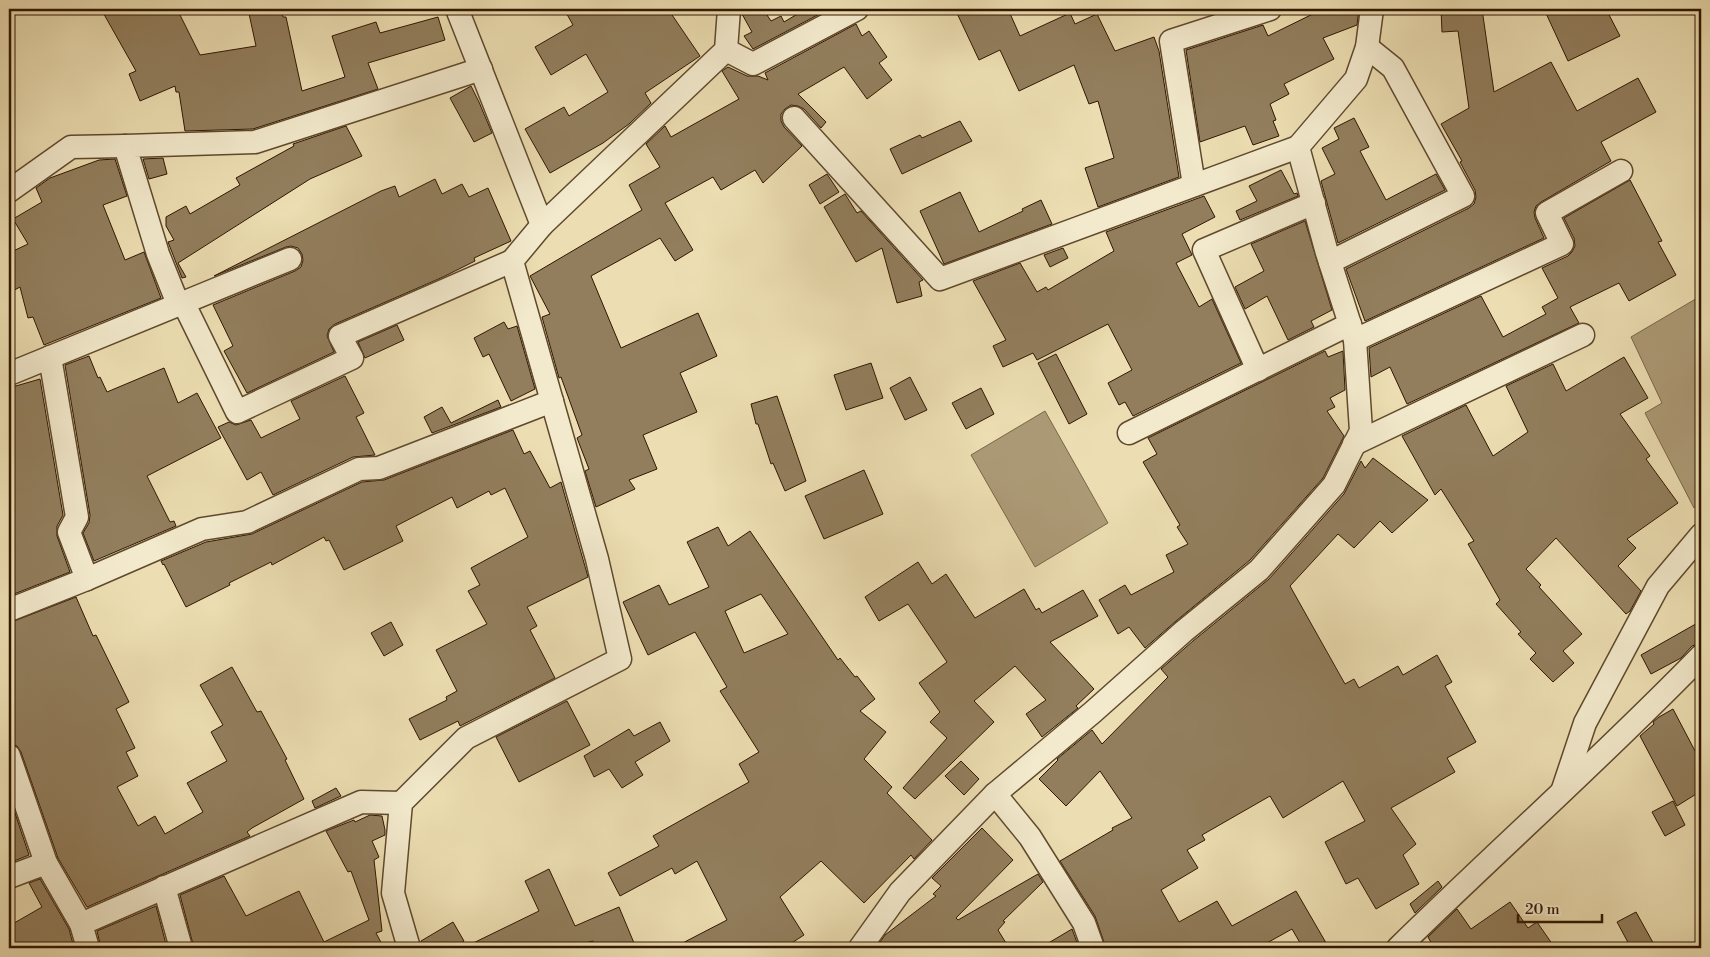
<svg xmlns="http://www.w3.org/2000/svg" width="1710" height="957" viewBox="0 0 1710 957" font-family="'Libre Bodoni',serif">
<rect width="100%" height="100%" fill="#ecdeb2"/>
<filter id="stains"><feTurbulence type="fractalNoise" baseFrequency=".004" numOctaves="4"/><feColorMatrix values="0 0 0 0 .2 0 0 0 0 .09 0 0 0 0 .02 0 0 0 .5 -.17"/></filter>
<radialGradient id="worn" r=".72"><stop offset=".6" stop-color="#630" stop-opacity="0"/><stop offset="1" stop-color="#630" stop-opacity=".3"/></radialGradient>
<g fill="#ac9a76" stroke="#7a6647">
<polygon points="1699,297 1701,300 1701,503 1694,508 1645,413 1662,403 1631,337"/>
<polygon points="1045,411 1108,523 1035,567 971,455"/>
</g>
<g fill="#927e5d" stroke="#301701" fill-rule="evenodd">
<polygon points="101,9 177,9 200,55 256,46 248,9 281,9 283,17 286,17 302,91 345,77 332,36 376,22 380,33 438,17 445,40 368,63 378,89 253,129 185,131 179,92 176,92 175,86 140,101 129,74 136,71"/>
<polygon points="564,9 668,9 700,56 645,93 651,103 629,124 603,143 550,173 525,129 564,107 569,116 608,92 586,54 551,75 535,47 573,25"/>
<polygon points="742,9 763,9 771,21 781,16 784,22 806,9 829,9 753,49 744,36 752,32 742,14"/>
<polygon points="955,9 1008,9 1020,36 1070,13 1075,24 1097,14 1115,51 1154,37 1159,51 1179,177 1098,207 1085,168 1114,158 1098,101 1089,104 1074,65 1019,91 1000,50 979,60"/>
<polygon points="1323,9 1359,9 1357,25 1323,38 1334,59 1284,84 1289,94 1270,104 1276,120 1273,121 1279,136 1253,145 1245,126 1200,142 1186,50 1263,25 1268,36"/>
<polygon points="1441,9 1482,9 1494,92 1551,62 1577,111 1638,78 1656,112 1601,142 1611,161 1541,202 1536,206 1534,212 1535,218 1544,238 1365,321 1346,269 1469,208 1474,204 1476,197 1475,190 1460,162 1462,161 1441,124 1469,108 1458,31 1442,32"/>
<polygon points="1544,9 1606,9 1620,36 1568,61"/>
<polygon points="856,24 862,36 869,31 887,57 879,63 892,80 867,99 844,67 798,94 826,122 821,128 804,109 798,106 791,105 785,109 781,114 781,121 784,127 802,146 763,183 755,170 721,190 713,177 665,203 693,250 675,261 660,238 591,276 621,348 698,313 717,356 680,373 697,412 643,435 657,469 629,480 635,489 596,507 585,471 589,469 577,438 582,435 561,377 559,378 542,317 550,314 530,276 642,210 629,185 660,167 646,144 665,126 671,137 739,99 722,71 728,67 747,76 758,76 768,80 765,73"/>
<polygon points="471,86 479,102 492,133 474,142 450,98"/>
<polygon points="1354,118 1369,147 1360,151 1386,200 1436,174 1445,190 1338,243 1321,181 1335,174 1322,148 1339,139 1334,128"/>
<polygon points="960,121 972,141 902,174 890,149 920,135 922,138"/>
<polygon points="346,126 362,156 310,179 178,263 186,277 182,278 168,242 174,240 166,226 166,217 186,206 190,214 240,185 236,178 294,146 293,144"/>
<polygon points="163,158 167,174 149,179 143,159"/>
<polygon points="115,159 127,196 103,205 125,260 144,252 161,298 44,345 33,317 28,318 20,287 9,293 9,253 28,244 13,219 42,202 36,188 50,178 99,160"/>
<polygon points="1281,170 1294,194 1297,193 1298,196 1240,220 1236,211 1257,201 1249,186"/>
<polygon points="827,174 839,192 820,204 809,185"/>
<polygon points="435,179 442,194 462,184 469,197 488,188 511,241 474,258 475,261 443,277 335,324 329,329 327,336 334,352 247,393 224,351 233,346 213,305 295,271 301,267 303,260 302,254 298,248 291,246 286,247 214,276 381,191 395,186 399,197"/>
<polygon points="1630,180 1662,241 1658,242 1676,275 1629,301 1619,283 1570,307 1579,323 1407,404 1390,367 1371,377 1369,348 1481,296 1503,337 1546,314 1542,307 1558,298 1542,268 1568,256 1572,252 1575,246 1574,238 1564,218"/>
<polygon points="960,192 979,232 1023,211 1022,209 1041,200 1052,224 944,264 920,211"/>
<polygon points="845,194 857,213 861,211 923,280 919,282 922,296 897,303 882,248 856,262 824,207"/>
<polygon points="1204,196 1215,217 1182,234 1192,255 1176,263 1199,307 1212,299 1241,363 1133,416 1125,402 1119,405 1108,383 1132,370 1108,324 1037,360 1033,353 1003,367 993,346 1006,340 973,281 1020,263 1037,292 1046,287 1048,290 1114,251 1106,232"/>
<polygon points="1305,221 1332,310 1311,321 1314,327 1288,340 1267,296 1245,309 1235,287 1264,271 1251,244"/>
<polygon points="1063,248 1068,258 1050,267 1044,255"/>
<polygon points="504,322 508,329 517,326 535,389 511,401 489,354 483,357 474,338"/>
<polygon points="397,325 404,340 365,358 358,342"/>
<polygon points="1325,351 1328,357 1343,351 1345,390 1330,398 1335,407 1327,411 1344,436 1323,478 1250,560 1176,621 1145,648 1129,627 1118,634 1099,600 1125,585 1131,595 1174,572 1166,555 1188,544 1177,527 1180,525 1143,462 1157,454 1148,438"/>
<polygon points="1056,354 1087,414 1069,424 1038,363"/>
<polygon points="89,356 98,378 100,377 107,392 164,368 178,403 197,393 221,438 147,476 170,522 174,521 176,526 94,561 83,533 89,523 90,515 65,365"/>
<polygon points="1624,357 1648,398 1620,414 1650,456 1646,459 1678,503 1627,539 1636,548 1618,566 1641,591 1630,611 1626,614 1556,538 1526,569 1541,585 1539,587 1582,634 1563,651 1574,663 1553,682 1530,659 1536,653 1518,634 1521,632 1496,604 1500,600 1468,544 1474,541 1441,489 1435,495 1402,436 1466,405 1493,456 1528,432 1506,386 1553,364 1566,391"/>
<polygon points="871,363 883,398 846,410 834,375"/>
<polygon points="345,376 364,413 356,417 375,455 353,457 273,495 261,472 247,480 218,427 229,422 236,425 251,420 261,438 300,419 291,401"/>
<polygon points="910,377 927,410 905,420 890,388"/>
<polygon points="40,379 63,515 57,526 57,536 70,572 9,596 9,388"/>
<polygon points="981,388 994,414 966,429 952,403"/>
<polygon points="777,396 806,481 785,491 773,463 771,464 758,424 756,424 751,404"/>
<polygon points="498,400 501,407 432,433 424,417 442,407 451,423"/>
<polygon points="513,430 524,454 530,451 550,488 561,482 588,577 527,607 537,626 530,630 555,678 460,726 458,721 420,740 409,719 447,700 446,697 457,691 436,650 487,624 468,591 480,585 471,568 528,537 505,488 491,495 489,491 457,508 452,497 396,526 403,541 344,570 329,540 326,541 324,537 272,565 271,562 229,583 230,585 186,607 164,564 163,565 161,561 206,542 252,534 362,482 384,480"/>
<polygon points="1373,458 1428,500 1392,533 1380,521 1354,548 1338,534 1290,586 1345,684 1354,679 1359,688 1398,666 1403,675 1437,655 1452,682 1445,686 1476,742 1447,758 1455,772 1391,808 1416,844 1403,855 1419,884 1376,909 1358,878 1346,884 1325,842 1365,821 1343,781 1283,818 1270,796 1202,835 1205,840 1187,850 1198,868 1161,890 1179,922 1217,901 1232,926 1296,891 1329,948 1303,948 1292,929 1258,948 1106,948 1095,916 1060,861 1113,830 1112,828 1132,818 1100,771 1066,806 1039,779 1058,760 1057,759 1092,730 1102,744 1168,677 1161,669 1193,641 1269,579 1344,494 1361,461 1365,468"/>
<polygon points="864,470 883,514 824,539 805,496"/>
<path d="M 718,527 L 728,546 L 750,531 L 838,660 L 840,658 L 855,677 L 857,676 L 875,699 L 860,711 L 886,732 L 864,759 L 892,787 L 887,793 L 932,840 L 914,859 L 911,855 L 864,903 L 821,861 L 780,897 L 804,935 L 784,948 L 673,948 L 727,920 L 697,861 L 675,874 L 672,868 L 620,896 L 608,873 L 659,846 L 653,836 L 749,782 L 739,764 L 759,752 L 720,691 L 727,687 L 695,632 L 648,655 L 623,602 L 659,585 L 669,605 L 709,587 L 687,542 ZM 761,594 L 788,634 L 744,653 L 725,611 Z"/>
<polygon points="918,562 932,584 946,574 975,618 1024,589 1036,610 1039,608 1042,613 1083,590 1098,616 1050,642 1094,689 1076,706 1078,708 1042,737 1026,714 1046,700 1015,666 974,701 994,722 915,799 903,788 947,738 930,722 940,712 919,683 947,662 908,604 879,621 865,597"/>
<polygon points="76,597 93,636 96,635 129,702 116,709 135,748 126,752 138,776 117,787 138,826 155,816 165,834 203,812 187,783 227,761 211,732 223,725 200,685 232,667 257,712 261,711 287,759 285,760 304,799 252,828 247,832 250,836 87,907 58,858 21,752 17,746 9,743 9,623"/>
<polygon points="1701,621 1701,643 1692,646 1681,658 1651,674 1641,655"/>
<polygon points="391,622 403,645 384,656 371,633"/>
<polygon points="567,701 590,745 519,782 496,737"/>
<polygon points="1673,709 1695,751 1701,748 1701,791 1677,806 1640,736 1654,724 1653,722 1659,717"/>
<polygon points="660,722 670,741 635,762 643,775 622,788 609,769 594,777 584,756 629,729 634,736"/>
<polygon points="961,761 979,779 964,795 945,776"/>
<polygon points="336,788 341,796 315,808 312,801"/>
<polygon points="9,795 29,855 9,863"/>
<polygon points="1673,801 1685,825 1665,836 1652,812"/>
<polygon points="370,815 382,816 385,830 385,835 372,841 379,857 374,860 382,931 376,933 384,948 194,948 180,895 224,876 246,916 299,891 324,942 369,920 351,871 348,872 326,831 354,820 355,822"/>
<polygon points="982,828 1013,860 956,918 958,920 1038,874 1043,882 1003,921 1005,922 998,930 1009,948 876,948 885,935 936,896 933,894 941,886 932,878"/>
<polygon points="549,869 575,926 619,907 634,943 622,948 596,948 593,941 565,948 463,948 539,911 525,881"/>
<polygon points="40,879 69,929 74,948 9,948 9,926 42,907 29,883"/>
<polygon points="1438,881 1442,887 1415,913 1410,904"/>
<polygon points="1510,902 1528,928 1537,922 1555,948 1434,948 1428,937 1457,909 1471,929"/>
<polygon points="156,906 167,948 101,948 97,931"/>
<polygon points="1636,912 1656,948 1631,948 1617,922"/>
<polygon points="453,922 464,941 451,948 422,948 421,941"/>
<polygon points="1072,929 1079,948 1040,948"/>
</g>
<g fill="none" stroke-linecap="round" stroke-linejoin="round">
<defs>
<g id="street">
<polyline points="457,9 542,225"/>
<polyline points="726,50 753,64 857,9"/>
<polyline points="794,118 940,279 1298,147"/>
<polyline points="1194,185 1171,41 1270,9"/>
<polyline points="9,191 71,147 125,146"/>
<polyline points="1330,262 1463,196 1393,68 1367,47"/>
<polyline points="183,302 237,412 352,358 340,336 512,261"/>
<polyline points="178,304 158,254 125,146 255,142 481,69"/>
<polyline points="1355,340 1562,244 1547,213 1621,171"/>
<polyline points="50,357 77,517 69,532 87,579"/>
<polyline points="1258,370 1204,250 1314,203"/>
<polyline points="9,374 290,259"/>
<polyline points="1129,433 1350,324"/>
<polyline points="1354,444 1583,335"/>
<polyline points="9,610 87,579 202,529 247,522 359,469 379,468 552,401"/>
<polyline points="9,756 46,863 81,924 88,948"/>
<polyline points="1563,789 1585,723 1658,586 1701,535"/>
<polyline points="995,794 1030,837 1084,923 1093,948"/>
<polyline points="9,877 46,863"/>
<polyline points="164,887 181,948"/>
<polyline points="81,924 361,802 401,803"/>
<polyline points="409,948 393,893 401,803 466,738 620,659 597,559 512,261 542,225 726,50 729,9"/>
<polyline points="860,948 900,892 995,794 1093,712 1184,631 1259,570 1334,485 1361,431 1355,340 1327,253 1298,147 1356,79 1367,47 1372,9"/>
<path d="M 1398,948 C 1498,850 1603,757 1701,656"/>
</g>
</defs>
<use href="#street" stroke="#5f492d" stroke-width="25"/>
<use href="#street" stroke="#f3eacd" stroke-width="22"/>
</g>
<rect width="1710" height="957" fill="none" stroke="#ecdeb2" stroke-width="30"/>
<rect x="10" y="10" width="1690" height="937" fill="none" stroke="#301701" stroke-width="2.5"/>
<rect x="15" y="15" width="1680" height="927" fill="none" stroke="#301701"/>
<path d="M1518 914v8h84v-8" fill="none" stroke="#301701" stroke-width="2.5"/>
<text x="1525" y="914" font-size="15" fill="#301701" stroke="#f3eacd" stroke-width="4" paint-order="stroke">20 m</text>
<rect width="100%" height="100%" filter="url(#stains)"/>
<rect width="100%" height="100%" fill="url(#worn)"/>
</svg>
